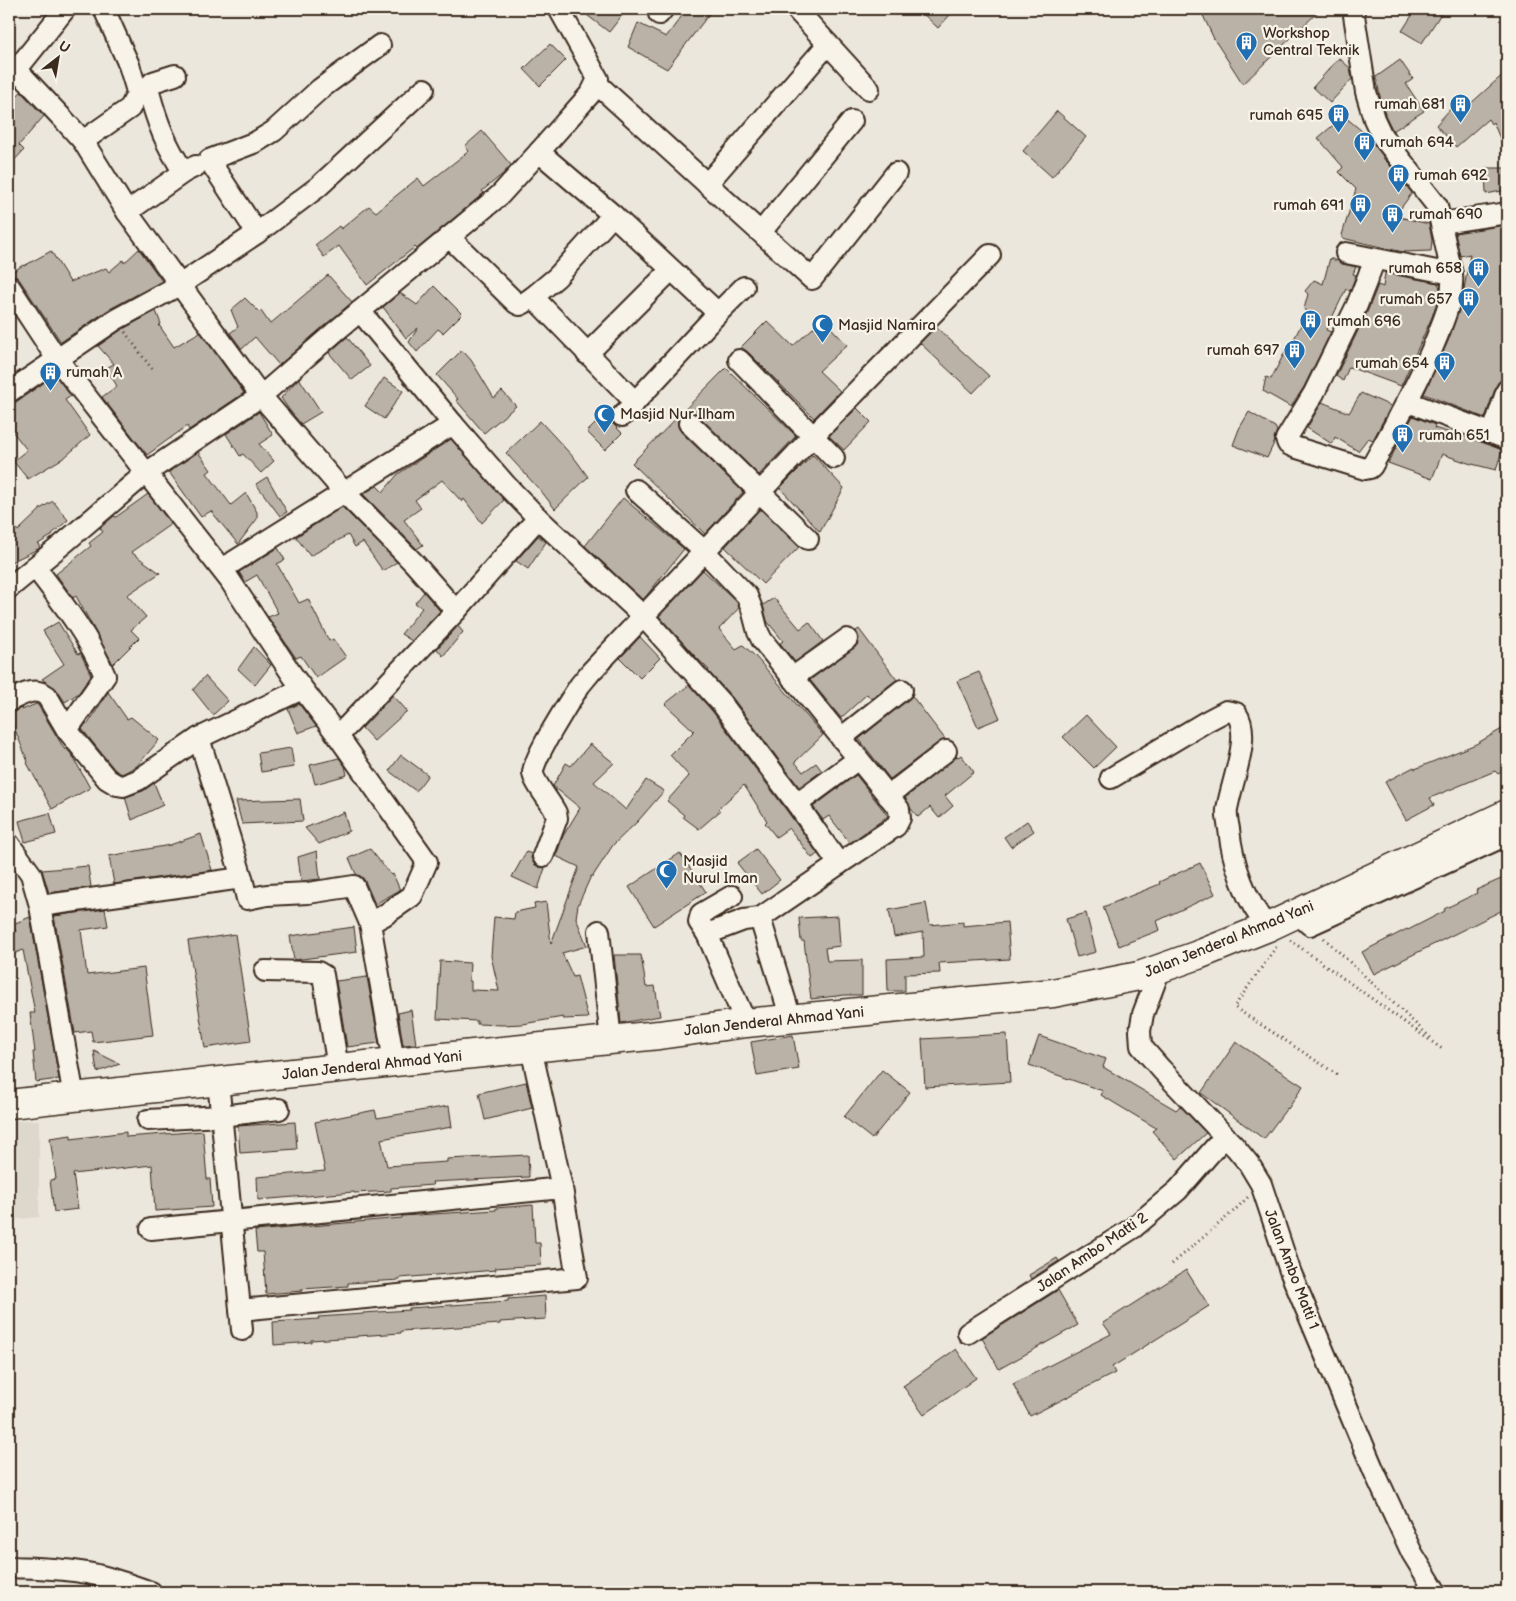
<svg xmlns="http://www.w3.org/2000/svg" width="1516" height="1601" viewBox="0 0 1516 1601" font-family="'Balsamiq Sans',sans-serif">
<rect width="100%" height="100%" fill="#ece7dc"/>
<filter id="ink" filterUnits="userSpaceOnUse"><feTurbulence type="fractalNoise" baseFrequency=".02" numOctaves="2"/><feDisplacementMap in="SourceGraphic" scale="10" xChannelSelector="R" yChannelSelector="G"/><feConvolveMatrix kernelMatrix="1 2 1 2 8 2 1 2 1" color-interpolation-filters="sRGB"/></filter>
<g filter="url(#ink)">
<polygon fill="#ddd7cc" points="39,1120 39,1217 9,1220 9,1121"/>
<g fill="#bab2a7" stroke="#3b2a1e">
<polygon points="579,9 627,9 609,32"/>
<polygon points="687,9 713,9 667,69 628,47 638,23 666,37"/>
<polygon points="918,9 944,9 950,15 938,28"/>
<polygon points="1200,9 1321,9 1243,84 1214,39"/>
<polygon points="1416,9 1444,9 1422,43 1402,31"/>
<polygon points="550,44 566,60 540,86 524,69"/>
<polygon points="1339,58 1350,68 1352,79 1330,103 1313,87"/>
<polygon points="1400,60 1413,79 1406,84 1424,111 1393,131 1385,115 1384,109 1386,108 1381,101 1376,77"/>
<polygon points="1507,71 1507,155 1493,122 1491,124 1488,119 1456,147 1436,125 1461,97 1469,105"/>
<polygon points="21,92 44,116 19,145 24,150 9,166 9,103"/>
<polygon points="1057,111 1086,137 1052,177 1023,151"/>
<polygon points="1344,116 1369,137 1383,156 1382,157 1389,164 1412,193 1395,216 1429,224 1432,240 1431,251 1403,252 1342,238 1342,235 1356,189 1339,172 1343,167 1318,138"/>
<polygon points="482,131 511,165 504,173 482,191 484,193 417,249 415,247 367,285 339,246 324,257 315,245 339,226 341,229 369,206 376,212 418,178 424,186 469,151 465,146"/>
<polygon points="1485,168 1507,168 1507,190 1486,194"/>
<polygon points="1507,225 1507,366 1505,378 1500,381 1496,386 1485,418 1424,394 1448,341 1462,301 1470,254 1460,256 1455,233"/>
<polygon points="139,249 162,281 108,310 61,342 19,279 15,276 9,274 23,265 24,266 51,251 70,282 106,268 109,272 123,260 124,263"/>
<polygon points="1330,258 1336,261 1336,259 1343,264 1356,267 1353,274 1356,275 1350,291 1346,289 1326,330 1331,332 1304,387 1291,407 1263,391 1266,377 1271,379 1287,348 1289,349 1307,313 1304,309 1308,294 1305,291 1314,280 1323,284"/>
<polygon points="1385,273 1438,283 1440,288 1439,296 1432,317 1401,386 1349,367 1343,381 1336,376 1368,310 1378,285 1383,287"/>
<polygon points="328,275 352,302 279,365 255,337 242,349 230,333 238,327 231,310 245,298 259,312 261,311 270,324"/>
<polygon points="434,286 462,314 443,333 438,329 417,352 409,342 418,328 406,338 383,307 400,293 417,305"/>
<polygon points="156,311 161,324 159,325 174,347 200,332 244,393 189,430 187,426 147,455 102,397 117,386 106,368 114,364 98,346 121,330"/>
<polygon points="823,319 847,345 819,371 840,391 814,418 748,352 741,347 767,321 793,346"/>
<polygon points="936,327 989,376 973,393 920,343"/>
<polygon points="347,337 370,366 352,380 329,353"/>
<polygon points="462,350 471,360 494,398 502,391 516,406 484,433 456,400 458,399 437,375"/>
<polygon points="726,368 796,436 759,475 697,414 692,412 686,412 680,415 678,420 678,426 681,432 743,492 705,534 632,463"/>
<polygon points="55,375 71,396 65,400 90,435 65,457 28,479 13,461 27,450 9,427 9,404 16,402"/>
<polygon points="299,378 321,412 301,424 290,411 281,398"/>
<polygon points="384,378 403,391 384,419 365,406"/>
<polygon points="1361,393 1391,406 1373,440 1368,438 1358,451 1335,437 1332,444 1307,428 1322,402 1349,413"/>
<polygon points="857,408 871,422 844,450 829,436"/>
<polygon points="259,412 273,435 259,444 274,461 261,473 243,454 240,456 226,434"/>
<polygon points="1249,412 1275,427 1277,431 1274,438 1275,441 1267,458 1233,445 1239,429"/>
<polygon points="604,415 622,433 605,450 587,432"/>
<polygon points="1413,416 1435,425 1434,428 1476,440 1502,450 1496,470 1468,463 1442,454 1432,479 1388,463"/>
<polygon points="540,421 576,460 588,477 555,509 538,487 537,487 506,453"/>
<polygon points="451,439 504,500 482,523 464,499 462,502 442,480 415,500 421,508 404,520 423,545 417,549 363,494 377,486 383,492 398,474"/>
<polygon points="198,452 211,470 207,473 231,505 246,493 257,512 257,519 238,544 211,511 201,517 169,472"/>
<polygon points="813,455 844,488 820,532 780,488"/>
<polygon points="267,477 287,512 280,516 256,484"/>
<polygon points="148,494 171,524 131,552 160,573 127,595 146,617 131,630 139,638 113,664 76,596 73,598 56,574 91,546 89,543 103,532 100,528 114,516 116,517"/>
<polygon points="623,498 684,549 643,600 585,546"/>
<polygon points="53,501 68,520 52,534 53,535 38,544 40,548 9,563 9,518 18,531 40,510 40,509"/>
<polygon points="342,507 397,562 383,571 363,542 355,547 348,535 310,556 296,537"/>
<polygon points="760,509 799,547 763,584 725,547"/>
<polygon points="538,536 546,542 528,569 516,561"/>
<polygon points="278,548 285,560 277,564 299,603 308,599 329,641 333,639 346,657 316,678 301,656 296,658 268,617 278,613 257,575 245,582 239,572"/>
<polygon points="703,570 737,602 739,608 719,629 736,649 743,645 755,656 823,735 795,762 803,772 816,763 822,771 799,787 732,697 708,671 709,670 694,655 659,616"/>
<polygon points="424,592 440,611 412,641 401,634 422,608 415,603"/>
<polygon points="774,598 800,629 809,622 823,641 795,662 780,643 783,641 767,621 763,605"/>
<polygon points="58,622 78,654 80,653 82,656 91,675 79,693 65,702 57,690 42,679 64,664 43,631"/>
<polygon points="458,626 463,632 443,656 437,649"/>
<polygon points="859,629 897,680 871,699 867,694 841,718 810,680 854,648 858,644 859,638 856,631"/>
<polygon points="640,637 660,658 640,678 620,658"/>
<polygon points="254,647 271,665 255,685 238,669"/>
<polygon points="979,672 1000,718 978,727 957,681"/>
<polygon points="205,676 228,701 213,715 193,690"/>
<polygon points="689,685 713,712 787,811 818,854 812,858 789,828 776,837 765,823 767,821 744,785 718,809 720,811 699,829 683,817 684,815 667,801 689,776 670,755 694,731 665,704"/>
<polygon points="108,692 127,719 131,717 159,740 137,766 122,774 115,770 82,729 86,723 88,724"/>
<polygon points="393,695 407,711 374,741 362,728"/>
<polygon points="912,696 945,739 939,742 890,779 859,739"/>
<polygon points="36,704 38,705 65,750 66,748 72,755 90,788 52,809 27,763 28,762 9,715 9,713 22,708 22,710"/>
<polygon points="299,704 316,726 298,733 288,709"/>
<polygon points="1086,715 1116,747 1094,768 1063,737"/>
<polygon points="1507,726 1507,769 1498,774 1495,771 1430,798 1434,805 1406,820 1385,782 1414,767 1415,769 1476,744"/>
<polygon points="590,744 614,763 594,782 626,810 646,780 664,791 638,821 613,845 593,876 591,876 578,905 576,918 587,946 562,953 573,977 577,976 588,1018 563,1019 563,1017 523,1024 502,1025 477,1024 477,1021 437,1019 440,961 470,963 469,981 471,981 471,990 499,991 491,956 494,917 514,919 515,912 535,908 534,904 546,902 551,944 579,867 556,856 563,836 580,808 553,786 566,763 571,766"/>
<polygon points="291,748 294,767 261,772 258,753"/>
<polygon points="401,755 428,775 416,791 389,771"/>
<polygon points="961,755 974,772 945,796 953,806 939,818 930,807 918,817 911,809 905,798 953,760 957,756 958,757"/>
<polygon points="339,758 345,766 347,775 315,784 310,765"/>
<polygon points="856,775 888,816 850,843 829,816 823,820 813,807"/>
<polygon points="154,783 163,805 132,820 125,797 143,791"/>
<polygon points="300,799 303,821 242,824 236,801"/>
<polygon points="344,812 349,831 319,844 305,828"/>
<polygon points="50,813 56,834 25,842 19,821"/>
<polygon points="1027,821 1034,831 1011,847 1004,837"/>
<polygon points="201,834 212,870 114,884 109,856 170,845"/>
<polygon points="370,849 391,875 393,874 400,890 375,904 365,881 362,877 356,874 349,858"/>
<polygon points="756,849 780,880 762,894 737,863"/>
<polygon points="317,851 320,879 301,881 298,857"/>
<polygon points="526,852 532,854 531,858 534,864 539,867 545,868 538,889 512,877"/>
<polygon points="680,853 706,892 654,926 629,887"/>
<polygon points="1200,863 1215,894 1157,921 1160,930 1119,946 1103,907 1160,884 1159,882"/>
<polygon points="88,866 91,887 49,893 42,870"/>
<polygon points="1501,879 1507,892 1507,908 1374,974 1362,952 1407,929 1408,930 1445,911 1444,909 1477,893 1476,890"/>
<polygon points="926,903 930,925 963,922 963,926 1007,922 1010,959 939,963 940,973 905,974 905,991 888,991 887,959 924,957 923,932 894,937 889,910"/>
<polygon points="105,909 108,926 81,930 87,975 144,968 153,1035 93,1042 91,1031 75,1033 54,916"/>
<polygon points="1086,913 1096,952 1077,957 1066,919"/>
<polygon points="838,916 840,946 825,948 827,961 862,960 862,995 845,995 811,999 804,941 801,941 799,918"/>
<polygon points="30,917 59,1079 36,1082 33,1052 35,1052 30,1013 35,1013 23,950 9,956 9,936 16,932 13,924"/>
<polygon points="354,927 357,952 294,960 290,936"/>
<polygon points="235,934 251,1041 205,1048 188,941"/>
<polygon points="614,955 641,955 646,987 655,986 660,1016 621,1023"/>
<polygon points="367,977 379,1043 347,1047 336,981"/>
<polygon points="411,1010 416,1044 403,1045 398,1013"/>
<polygon points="1007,1034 1010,1082 925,1087 922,1039"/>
<polygon points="793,1035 799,1069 757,1076 751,1042"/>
<polygon points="1039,1036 1106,1059 1103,1067 1176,1110 1180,1106 1206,1133 1177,1159 1152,1131 1156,1128 1101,1095 1103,1091 1029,1065"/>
<polygon points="1236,1042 1303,1086 1288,1109 1287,1108 1264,1139 1201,1093"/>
<polygon points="94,1051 120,1064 97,1072"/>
<polygon points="882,1070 910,1092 872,1139 844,1117"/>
<polygon points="526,1082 532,1108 485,1120 479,1093"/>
<polygon points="449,1106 452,1127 381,1139 387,1166 447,1162 447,1159 528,1155 529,1177 432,1182 433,1185 391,1188 391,1191 354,1193 354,1192 258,1200 257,1177 325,1171 315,1122 375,1110 377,1118"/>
<polygon points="295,1122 297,1149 240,1153 238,1126"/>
<polygon points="203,1131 207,1179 210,1179 212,1207 155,1211 152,1165 73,1174 78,1209 54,1212 50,1180 56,1179 50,1138 71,1135 71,1139 126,1132 126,1137"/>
<polygon points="533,1205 535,1243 540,1243 541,1265 495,1268 496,1270 400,1278 400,1280 348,1283 348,1286 302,1289 302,1291 266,1294 263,1252 257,1252 255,1231 402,1218 402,1216 496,1210 496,1208"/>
<polygon points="1057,1258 1059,1261 1031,1279 1029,1275"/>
<polygon points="1186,1270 1209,1306 1112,1367 1115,1373 1030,1416 1013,1384 1111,1334 1103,1323"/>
<polygon points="1058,1290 1078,1325 999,1369 982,1338"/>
<polygon points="545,1296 546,1319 500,1322 500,1324 401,1331 401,1333 357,1336 357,1337 311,1340 311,1342 274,1345 273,1322 319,1319 318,1317 363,1314 363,1313 409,1310 409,1308 508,1301 508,1299"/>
<polygon points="956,1349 976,1378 924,1415 903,1386"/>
</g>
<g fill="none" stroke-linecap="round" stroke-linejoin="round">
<defs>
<g id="minor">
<polyline points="796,9 869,89"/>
<path d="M 1353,9 L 1366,92 L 1374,119 L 1382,136 L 1437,206 L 1452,274 C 1454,297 1445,316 1437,337 C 1419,382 1395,424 1372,466 L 1370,468 L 1365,469 L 1294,447 L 1288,444 L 1286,439 L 1314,393 L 1357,305 L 1375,259"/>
<polyline points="659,14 663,9"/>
<polyline points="17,70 65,121 83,141 127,212 261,396 343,491 414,563 456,611 538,518"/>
<path d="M 175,75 L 153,82 L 149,86 L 149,92 C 157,122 166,146 184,172"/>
<polyline points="9,79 65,9"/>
<polyline points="597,84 812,279 896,173"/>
<polyline points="83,141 130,108 137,94 136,88 129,65 104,9"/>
<polyline points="539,152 613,215 718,313 635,402"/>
<polyline points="707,184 828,44"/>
<polyline points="127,212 184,172 196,166"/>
<polyline points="1441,223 1507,213"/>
<polyline points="761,232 852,121"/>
<polyline points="257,233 209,160 256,142 274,131 320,89 380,45"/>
<polyline points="449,237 516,303 520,305 524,303 533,297 635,402 622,416"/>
<polyline points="1346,253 1452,274"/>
<polyline points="9,286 57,359 229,579 293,676 338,736 427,862 412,896 383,916 370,923"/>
<polyline points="533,297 557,277 613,215"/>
<polyline points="718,313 744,287"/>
<polyline points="587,354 671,270"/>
<polyline points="739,360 834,458"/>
<polyline points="9,392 115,320 181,284 257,233 318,187 424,89"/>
<polyline points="1408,402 1507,439"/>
<polyline points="689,423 808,539"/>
<polyline points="453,424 506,485 538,518 643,616 722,704 797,804 839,864 760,918 791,1019"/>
<polyline points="1493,432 1507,390"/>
<polyline points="636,490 704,551 747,596 752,609 758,632 762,640 899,809 900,818 896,826 839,864"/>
<path d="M 35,567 C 61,601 89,636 105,676 L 67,730 L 107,779 L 117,785 L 123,786 L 138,780 L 199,738 L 302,689"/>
<polyline points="222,569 453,424 360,311"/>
<polyline points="9,588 64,543 146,473 261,396 336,331 500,195 539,152 591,93 598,79 559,9"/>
<polyline points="792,678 847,639"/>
<path d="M 9,701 C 22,695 34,686 47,696 L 67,730"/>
<polyline points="338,736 456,611"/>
<polyline points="199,738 242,878"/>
<polyline points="841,738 902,690"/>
<path d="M 1111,778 L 1207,721 L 1226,711 L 1236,713 C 1253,735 1230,785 1227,810 C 1226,816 1228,823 1229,829 C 1232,861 1246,903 1268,927"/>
<polyline points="888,796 946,751"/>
<polyline points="797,804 858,759"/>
<polyline points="9,844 31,874 40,906 74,1097"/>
<path d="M 543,856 L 557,818 L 556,813 C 551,802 534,783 533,773 C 531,761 572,697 580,685 C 587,676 595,667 603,659 L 813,436 L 990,255"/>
<polyline points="732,896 701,914 699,922 707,934 746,1023"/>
<polyline points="40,906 242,878 247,899 267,895 308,893 354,886 370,923 394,1062"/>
<polyline points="1297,913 1310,925 1507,835"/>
<polyline points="599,931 611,1040"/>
<polyline points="707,934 744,920 760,918"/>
<polyline points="1160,969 1143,1014 1140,1031 1141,1046 1161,1069 1236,1148 1249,1164 1261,1184 1290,1271 1374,1471 1412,1553 1436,1592"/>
<polyline points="265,971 318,972 323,975 338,1068"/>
<polyline points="218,1081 242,1330"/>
<polyline points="148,1120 221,1116 279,1109"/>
<polyline points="151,1229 562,1188"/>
<polyline points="240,1310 577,1278 562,1188 531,1048"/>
<polyline points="968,1333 1133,1228 1178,1190 1225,1136"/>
<path d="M 9,1567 C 32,1568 56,1568 80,1572 C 104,1575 128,1584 151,1592"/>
</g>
<polyline id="highway" points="9,1104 394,1062 659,1035 746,1023 1053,993 1139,976 1198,955 1268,927 1507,814"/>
</defs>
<use href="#minor" stroke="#3b2a1e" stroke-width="24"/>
<use href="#highway" stroke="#3b2a1e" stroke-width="31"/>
<g stroke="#3b2a1e" stroke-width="3" stroke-dasharray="1 4" stroke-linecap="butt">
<polyline points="125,332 154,372"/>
<polyline points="1324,938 1433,1040"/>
<polyline points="1290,940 1442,1049"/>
<polyline points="1276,947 1234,1007 1338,1075"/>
<polyline points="1172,1264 1235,1210 1248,1197"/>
</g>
<use href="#minor" stroke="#f7f3e8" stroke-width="20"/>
<use href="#highway" stroke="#f7f3e8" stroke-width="28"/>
</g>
</g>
<defs>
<symbol id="building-pin" viewBox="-11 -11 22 30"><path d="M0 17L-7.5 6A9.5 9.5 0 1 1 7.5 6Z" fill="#1f6fb2" stroke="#f7f3e8"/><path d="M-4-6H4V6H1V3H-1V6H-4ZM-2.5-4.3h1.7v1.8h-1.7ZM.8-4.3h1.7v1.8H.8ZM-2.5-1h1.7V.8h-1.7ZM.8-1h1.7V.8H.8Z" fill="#fff"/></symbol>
<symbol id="mosque-pin" viewBox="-11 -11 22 30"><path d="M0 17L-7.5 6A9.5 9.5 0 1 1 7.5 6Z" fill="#1f6fb2" stroke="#f7f3e8"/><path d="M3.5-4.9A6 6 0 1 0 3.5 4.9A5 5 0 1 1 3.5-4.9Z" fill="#fff"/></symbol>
</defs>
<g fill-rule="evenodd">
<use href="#building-pin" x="1234" y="30" width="25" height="34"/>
<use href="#building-pin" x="1448" y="92" width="25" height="34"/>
<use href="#building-pin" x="1326" y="102" width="25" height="34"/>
<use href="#building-pin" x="1352" y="130" width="25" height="34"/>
<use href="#building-pin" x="1386" y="162" width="25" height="34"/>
<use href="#building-pin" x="1348" y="192" width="25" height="34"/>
<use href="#building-pin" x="1380" y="202" width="25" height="34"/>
<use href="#building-pin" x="1466" y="256" width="25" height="34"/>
<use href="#building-pin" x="1456" y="286" width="25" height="34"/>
<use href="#building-pin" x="1298" y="308" width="25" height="34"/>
<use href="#mosque-pin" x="810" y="312" width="25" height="34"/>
<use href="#building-pin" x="1282" y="338" width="25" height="34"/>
<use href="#building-pin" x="1432" y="350" width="25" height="34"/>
<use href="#building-pin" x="38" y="360" width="25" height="34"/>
<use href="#mosque-pin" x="592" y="402" width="25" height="34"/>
<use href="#building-pin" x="1390" y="422" width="25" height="34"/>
<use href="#mosque-pin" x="654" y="858" width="25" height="34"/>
</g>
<g text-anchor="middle" stroke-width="4.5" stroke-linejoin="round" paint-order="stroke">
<g font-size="15" fill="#3b2a1e" stroke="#f7f3e8" text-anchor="start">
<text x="1263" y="38">Workshop<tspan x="1263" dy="17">Central Teknik</tspan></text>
<text x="1445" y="109" text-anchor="end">rumah 681</text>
<text x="1323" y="120" text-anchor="end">rumah 695</text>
<text x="1380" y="147">rumah 694</text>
<text x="1414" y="180">rumah 692</text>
<text x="1344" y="210" text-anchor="end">rumah 691</text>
<text x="1409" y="219">rumah 690</text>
<text x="1462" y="273" text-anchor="end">rumah 658</text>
<text x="1452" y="304" text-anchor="end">rumah 657</text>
<text x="1327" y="326">rumah 696</text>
<text x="838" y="330">Masjid Namira</text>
<text x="1279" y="355" text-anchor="end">rumah 697</text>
<text x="1429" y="368" text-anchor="end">rumah 654</text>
<text x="66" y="377">rumah A</text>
<text x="620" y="419">Masjid Nur Ilham</text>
<text x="1419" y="440">rumah 651</text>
<text x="683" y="866">Masjid<tspan x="683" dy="17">Nurul Iman</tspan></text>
</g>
<g font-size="15" fill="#3b2a1e" stroke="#f7f3e8">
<text transform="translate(1229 939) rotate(-22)" y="5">Jalan Jenderal Ahmad Yani</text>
<text transform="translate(774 1021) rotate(-6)" y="5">Jalan Jenderal Ahmad Yani</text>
<text transform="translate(372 1065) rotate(-6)" y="5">Jalan Jenderal Ahmad Yani</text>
<text transform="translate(1092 1252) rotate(-34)" y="5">Jalan Ambo Matti 2</text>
<text transform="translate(1292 1269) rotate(69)" y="5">Jalan Ambo Matti 1</text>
</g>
</g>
<rect width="1516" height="1601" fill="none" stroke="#f7f3e8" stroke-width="30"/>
<rect x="15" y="15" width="1486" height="1571" fill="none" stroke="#3b2a1e" stroke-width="2" filter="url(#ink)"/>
<g transform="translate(58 58) rotate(31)" stroke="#f7f3e8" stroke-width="4" paint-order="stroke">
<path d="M0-4L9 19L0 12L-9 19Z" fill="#3b2a1e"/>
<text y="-8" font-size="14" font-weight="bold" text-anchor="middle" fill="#3b2a1e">U</text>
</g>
</svg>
